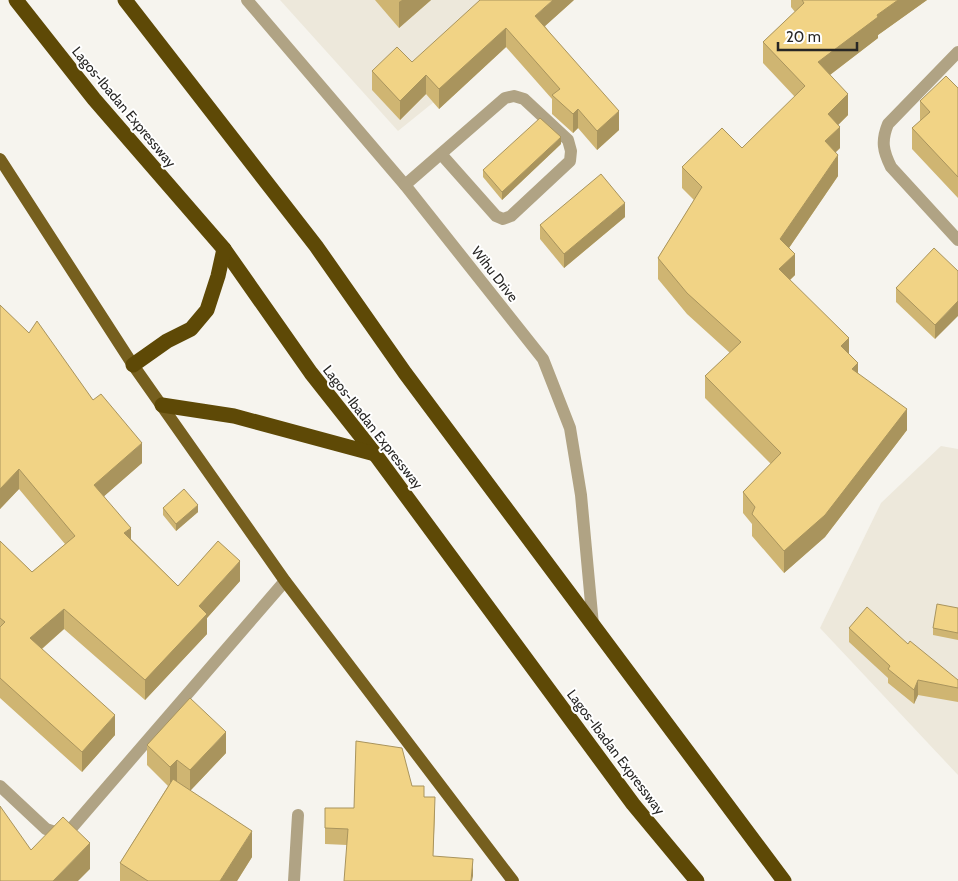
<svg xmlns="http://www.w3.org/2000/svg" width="958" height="881" viewBox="0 0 958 881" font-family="Cabin,sans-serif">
<rect width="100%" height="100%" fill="#f6f4ee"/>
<g fill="#ede8db">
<polygon points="280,0 560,0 398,131"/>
<polygon points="941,446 958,449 958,775 820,628 881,503"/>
</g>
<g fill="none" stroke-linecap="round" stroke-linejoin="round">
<g stroke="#b0a384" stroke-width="12">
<polyline points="247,0 405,185 543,359 570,428 581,495 593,625"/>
<path d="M 958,52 L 888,124 C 881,141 883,151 891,167 L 958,240"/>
<polyline points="405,185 505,98 514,96 524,99 568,140 571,151 570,161 511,216 503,219 496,216 441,154"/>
<polyline points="0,786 46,829 58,833 69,831 285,581"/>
<polyline points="294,881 298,815"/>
</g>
<polyline stroke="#765f1e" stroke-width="12" points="0,159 133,365 285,581 513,881"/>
<g stroke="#5e4906" stroke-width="15">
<polyline points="16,0 94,99 224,249 311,373 375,454 633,804 697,881"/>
<polyline points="125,0 316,246 405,373 784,881"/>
<polyline points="133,365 167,341 191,329 207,310 218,276 224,249"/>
<polyline points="162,405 234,416 375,454"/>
</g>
</g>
<g fill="#cfb572">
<polygon points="375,0 431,0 399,28"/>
<polygon points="574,0 545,26 619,130 597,150 578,128 573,133 552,114 552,99 506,47 439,109 426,94 400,120 372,90 372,71 412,62"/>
<polygon points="791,0 927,0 878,35 878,38 830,75 848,115 838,125 840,148 836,152 838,176 789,248 795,275 790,280 849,354 858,373 907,430 825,537 784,573 752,536 752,524 743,513 743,492 771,464 705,398 705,376 730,353 687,314 658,279 658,258 694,200 682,188 682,167 742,148 795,97 763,63 763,42 795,12 791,7"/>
<polygon points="958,88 958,198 912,149 912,128 920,121 920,101"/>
<polygon points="561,144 502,200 483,177 483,170"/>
<polygon points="625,217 564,268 540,239 540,225"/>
<polygon points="958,271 935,339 896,302 896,288"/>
<polygon points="0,305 93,400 142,463 104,496 131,539 178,586 240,581 207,618 207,634 145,700 64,629 42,649 115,735 82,772 0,698 0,541 32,572 65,544 19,489 0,509"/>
<polygon points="163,508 198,512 176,531 163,515"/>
<polygon points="958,608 958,640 933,635 933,628"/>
<polygon points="849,628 958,680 958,702 918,695 914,704 888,683 888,678 849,642"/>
<polygon points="147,745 226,753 190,791 252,857 237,881 120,881 120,863 168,786 147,765"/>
<polygon points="412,786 424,797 435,814 433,856 473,876 347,845 325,844 325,808 354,808"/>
</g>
<g fill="#a9945d">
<polygon points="402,0 431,0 399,28 399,2"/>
<polygon points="553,0 574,0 535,35 535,16"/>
<polygon points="898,0 927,0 878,35 878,38 818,84 818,62 877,15"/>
<polygon points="506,28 506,47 439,109 439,89"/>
<polygon points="426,75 426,94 400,120 400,101"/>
<polygon points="848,94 848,115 828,135 828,114"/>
<polygon points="578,109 578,128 573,133 573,114"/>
<polygon points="619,111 619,130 597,150 597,131"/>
<polygon points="840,127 840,148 825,162 825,141"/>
<polygon points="561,137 561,144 502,200 502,192"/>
<polygon points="838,155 838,176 780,261 780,239"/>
<polygon points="625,203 625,217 564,268 564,254"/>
<polygon points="795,254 795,275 779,290 779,269"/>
<polygon points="958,301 958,316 935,339 935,325"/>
<polygon points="849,338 849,360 841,346"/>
<polygon points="858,363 858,385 852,369"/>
<polygon points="907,409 907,430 825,537 784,573 784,551"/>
<polygon points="142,443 142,463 94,505 94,485"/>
<polygon points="19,469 19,489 0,509 0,489"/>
<polygon points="198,505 198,512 176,531 176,524"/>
<polygon points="131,528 131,548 124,533"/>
<polygon points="240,561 240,581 207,618 207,634 145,700 145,680 199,606"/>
<polygon points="64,609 64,629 30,659 30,638"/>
<polygon points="918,680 918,695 914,704 914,690"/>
<polygon points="115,715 115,735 82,772 82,752"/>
<polygon points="226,732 226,753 190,791 190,770"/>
<polygon points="177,760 177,781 170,788 170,767"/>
<polygon points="252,831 252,857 237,881 220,881"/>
<polygon points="90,843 90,869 78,881 53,881"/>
<polygon points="473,859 473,876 472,881 471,881"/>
</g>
<g fill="#f1d385" stroke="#a9945d">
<polygon points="480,0 553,0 535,16 619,111 597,131 578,109 573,114 552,95 560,89 506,28 439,89 426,75 400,101 372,71 397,47 412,62"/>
<polygon points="802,0 898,0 877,15 878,17 818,62 848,94 828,114 840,127 825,141 838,155 780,239 795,254 779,269 849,338 841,346 858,363 852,369 907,409 825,515 784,551 752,514 755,507 743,492 781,453 705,376 741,342 687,293 658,258 702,187 682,167 722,128 742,148 805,86 763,42 804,3"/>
<polygon points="946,76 958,88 958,177 912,128 930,112 920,101"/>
<polygon points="540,118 561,137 502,192 483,170"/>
<polygon points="601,174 625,203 564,254 540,225"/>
<polygon points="934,248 958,271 958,301 935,325 896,288"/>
<polygon points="0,305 29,333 37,321 93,400 101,394 142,443 94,485 131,528 124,533 178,586 218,541 240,561 199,606 207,614 145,680 64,609 30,638 115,715 82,752 0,678 0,627 5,622 0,618 0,541 32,572 75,536 19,469 0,489"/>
<polygon points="184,489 198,505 176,524 163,508"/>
<polygon points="937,604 958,608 958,633 933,628"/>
<polygon points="867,607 908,644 910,641 958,680 958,688 918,680 914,690 888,669 890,666 849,628"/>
<polygon points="190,698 226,732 190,770 177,760 170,767 147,745"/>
<polygon points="356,741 402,748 412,786 424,786 424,797 435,797 433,856 473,859 471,881 344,881 348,829 325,828 325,808 354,808"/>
<polygon points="173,779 252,831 220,881 148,881 120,863"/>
<polygon points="0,806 31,850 63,817 90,843 53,881 0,881"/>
</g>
<g text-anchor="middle" stroke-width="4" stroke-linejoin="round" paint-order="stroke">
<g font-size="14" fill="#282725" stroke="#fff">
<text transform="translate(124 107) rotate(50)" y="5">Lagos-Ibadan Expressway</text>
<text transform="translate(495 274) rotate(52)" y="5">Wihu Drive</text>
<text transform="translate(373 427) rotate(52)" y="5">Lagos-Ibadan Expressway</text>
<text transform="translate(616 752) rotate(53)" y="5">Lagos-Ibadan Expressway</text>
</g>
</g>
<path d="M778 42v8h79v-8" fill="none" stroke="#282725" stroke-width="2.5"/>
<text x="786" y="42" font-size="15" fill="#282725" stroke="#ffffff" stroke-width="4" paint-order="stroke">20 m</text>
</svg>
